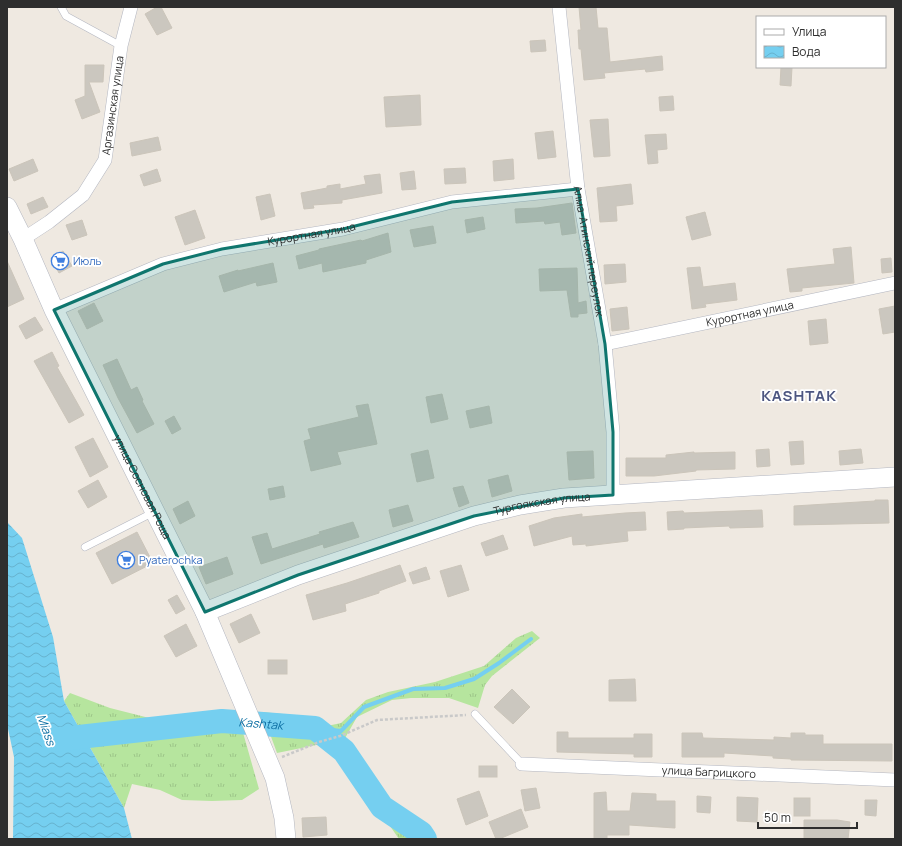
<svg xmlns="http://www.w3.org/2000/svg" width="902" height="846" viewBox="0 0 902 846" font-family="Manrope,sans-serif">
<defs>
<pattern id="grass-tufts" width="24" height="20" patternUnits="userSpaceOnUse"><rect width="24" height="20" fill="#b6e59e"/><path d="M3 7l-1-3M5 7V3M7 7l1-3M15 17l-1-3M17 17v-4M19 17l1-3" fill="none" stroke="#9dc588"/></pattern>
<pattern id="water-waves" width="16" height="10" patternUnits="userSpaceOnUse"><rect width="16" height="10" fill="#75cff0"/><path d="M0 5q4-4 8 0t8 0" fill="none" stroke="#66b2ce"/></pattern>
</defs>
<rect width="100%" height="100%" fill="#efe9e1"/>
<g fill="url(#grass-tufts)">
<polygon points="532,631 540,638 492,676 485,685 478,708 449,698 411,698 392,700 357,717 344,740 355,752 381,791 407,816 428,830 438,839 399,839 365,790 326,743 277,753 262,712 282,714 327,726 341,723 366,700 388,692 435,682 484,666 516,638"/>
<polygon points="70,693 110,708 169,723 227,716 240,722 259,789 242,800 212,801 182,800 160,790 132,784 124,808 64,701"/>
</g>
<polygon fill="url(#water-waves)" points="7,522 22,538 53,637 64,701 124,808 132,839 13,839 14,757 7,724"/>
<g fill="none" stroke-linecap="round" stroke-linejoin="round">
<polyline stroke="#75cff0" stroke-width="4" points="315,728 341,731 364,707 413,689 445,688 474,679 499,663 531,639"/>
<path stroke="#75cff0" stroke-width="24" id="s1" d="M 52,740 L 222,721 L 315,728 L 344,751 L 382,807 L 421,833 L 425,839"/>
</g>
<g fill="#cbc7bf" stroke="#cbc5ba">
<polygon points="157,7 161,7 172,28 157,35 145,14"/>
<polygon points="579,7 596,7 598,28 607,28 610,62 662,56 663,70 646,72 645,69 604,73 605,78 584,80 581,49 579,49 578,30 581,30"/>
<polygon points="545,40 546,51 531,52 530,41"/>
<polygon points="85,65 104,65 103,82 89,82 100,112 82,119 75,100 85,96"/>
<polygon points="781,67 792,67 791,86 780,85"/>
<polygon points="420,95 421,125 386,127 384,97"/>
<polygon points="673,96 674,110 660,111 659,97"/>
<polygon points="608,119 610,156 594,157 590,120"/>
<polygon points="553,131 556,157 538,159 535,133"/>
<polygon points="666,134 667,149 657,150 658,163 648,164 645,135"/>
<polygon points="158,137 161,150 132,156 130,143"/>
<polygon points="33,159 38,171 14,181 9,169"/>
<polygon points="513,159 514,179 494,181 493,161"/>
<polygon points="465,168 466,183 445,184 444,169"/>
<polygon points="157,169 161,181 144,186 140,175"/>
<polygon points="414,171 416,189 402,190 400,173"/>
<polygon points="380,174 382,193 342,200 342,203 313,205 314,208 304,209 301,193 327,188 327,186 340,184 340,189 366,184 364,176"/>
<polygon points="631,184 633,204 616,206 617,221 600,222 597,188"/>
<polygon points="270,194 275,216 261,220 256,197"/>
<polygon points="43,197 48,207 31,214 27,204"/>
<polygon points="572,203 576,233 562,235 560,222 545,224 544,221 516,223 515,209 537,208"/>
<polygon points="195,210 205,238 185,245 175,217"/>
<polygon points="705,212 711,235 692,240 686,217"/>
<polygon points="483,217 485,229 467,233 465,220"/>
<polygon points="82,220 87,235 72,240 66,225"/>
<polygon points="433,226 436,243 414,247 410,230"/>
<polygon points="388,233 391,252 366,260 366,263 323,272 322,263 299,269 296,256 319,250 319,249 361,240 362,241"/>
<polygon points="851,247 854,283 802,288 802,291 790,292 787,269 835,264 833,249"/>
<polygon points="63,251 72,266 59,273 51,258"/>
<polygon points="891,258 892,272 882,273 881,259"/>
<polygon points="7,261 24,299 7,307"/>
<polygon points="273,263 277,282 257,286 256,282 224,292 219,276 238,270 238,271"/>
<polygon points="625,264 626,282 605,284 604,265"/>
<polygon points="700,267 703,287 735,283 737,300 705,304 706,307 692,309 687,268"/>
<polygon points="577,268 578,303 586,301 587,313 578,314 578,317 571,317 567,290 540,291 539,269"/>
<polygon points="94,303 103,321 87,329 78,311"/>
<polygon points="895,306 895,332 883,334 879,309"/>
<polygon points="627,307 629,329 612,331 610,309"/>
<polygon points="35,317 43,330 26,339 19,326"/>
<polygon points="826,319 828,343 810,345 808,321"/>
<polygon points="52,352 59,366 57,367 84,415 69,423 34,361"/>
<polygon points="117,359 131,390 137,387 143,400 142,401 154,424 137,433 118,398 103,365"/>
<polygon points="442,394 448,419 431,423 426,397"/>
<polygon points="368,404 377,444 337,452 341,464 311,471 304,441 311,439 308,429 359,417 356,406"/>
<polygon points="489,406 492,423 470,428 466,411"/>
<polygon points="174,416 181,429 172,434 165,421"/>
<polygon points="93,438 108,467 90,477 75,447"/>
<polygon points="803,441 804,464 791,465 789,442"/>
<polygon points="769,449 770,466 757,467 756,450"/>
<polygon points="861,449 863,463 840,465 839,451"/>
<polygon points="428,450 434,478 417,482 411,454"/>
<polygon points="593,451 594,478 569,480 567,452"/>
<polygon points="694,452 694,453 735,452 735,469 696,470 696,471 654,476 626,476 626,458 666,458 666,455"/>
<polygon points="508,475 512,491 492,497 488,480"/>
<polygon points="98,480 107,497 88,508 78,491"/>
<polygon points="283,486 285,497 270,500 268,489"/>
<polygon points="463,486 469,503 459,507 453,488"/>
<polygon points="875,500 888,500 889,523 794,525 794,506 875,501"/>
<polygon points="188,501 195,516 180,524 173,509"/>
<polygon points="408,505 413,521 393,527 389,510"/>
<polygon points="762,510 763,527 730,528 729,526 684,528 684,529 668,530 667,512 683,511 684,513"/>
<polygon points="645,512 646,530 627,531 628,541 586,546 586,544 573,545 572,536 534,546 529,526 554,518 582,514 582,517 625,513"/>
<polygon points="353,522 359,537 324,548 323,544 261,564 252,537 267,533 272,549 320,534 319,532"/>
<polygon points="137,532 153,563 112,584 96,553"/>
<polygon points="503,535 508,549 486,556 481,543"/>
<polygon points="227,557 233,574 206,584 199,567"/>
<polygon points="400,565 406,581 379,591 379,593 345,604 346,611 313,620 306,595 347,583"/>
<polygon points="461,565 469,590 448,597 440,571"/>
<polygon points="426,567 430,579 413,584 409,573"/>
<polygon points="177,595 185,609 176,614 168,600"/>
<polygon points="251,614 260,633 239,643 230,624"/>
<polygon points="186,624 197,646 176,657 164,636"/>
<rect x="268" y="660" width="19" height="14"/>
<polygon points="635,679 636,701 609,701 609,680"/>
<polygon points="512,689 530,707 513,724 494,707"/>
<polygon points="557,732 568,732 568,738 634,738 634,734 652,734 652,757 634,757 634,754 557,752"/>
<polygon points="682,733 702,733 703,738 774,740 774,737 791,738 791,733 805,733 805,735 823,735 823,744 892,744 892,761 791,760 791,759 773,758 773,756 724,753 724,757 682,757"/>
<rect x="479" y="766" width="18" height="11"/>
<polygon points="536,788 540,808 525,811 521,790"/>
<polygon points="479,791 488,816 466,825 457,799"/>
<polygon points="606,792 607,811 630,811 632,793 656,794 656,801 675,801 675,828 629,825 629,835 607,835 607,839 594,839 594,793"/>
<polygon points="697,796 711,797 710,813 697,812"/>
<polygon points="737,797 758,798 757,822 737,821"/>
<rect x="794" y="798" width="16" height="18"/>
<polygon points="865,800 877,800 876,816 865,815"/>
<polygon points="521,809 528,827 499,839 496,839 489,822"/>
<polygon points="326,817 327,835 303,837 302,818"/>
<polygon points="804,820 837,820 850,822 848,839 804,838"/>
</g>
<g fill="none" stroke-linecap="round" stroke-linejoin="round">
<defs>
<g id="lane">
<polyline points="61,7 66,16 121,46"/>
<polyline points="85,547 154,512"/>
<polyline points="475,714 522,764"/>
</g>
<g id="street">
<path id="s2" d="M 559,7 L 578,189 L 605,344 L 613,432 L 613,495"/>
<path id="s3" d="M 23,239 L 49,222 L 83,195 L 105,160 L 121,46 L 131,7"/>
<path id="s4" d="M 54,310 L 163,264 L 222,249 L 343,229 L 452,202 L 578,189"/>
<path id="s5" d="M 605,344 L 895,283"/>
<path id="s6" d="M 522,764 L 895,780"/>
</g>
<g id="secondary">
<path id="s7" d="M 7,207 L 23,239 L 54,310 L 205,612 L 275,778 L 284,818 L 286,839"/>
<path id="s8" d="M 205,612 L 298,575 L 474,516 L 520,505 L 564,498 L 895,477"/>
</g>
</defs>
<use href="#lane" stroke="#b4b7c1" stroke-width="8"/>
<use href="#street" stroke="#b4b7c1" stroke-width="14"/>
<use href="#secondary" stroke="#b4b7c1" stroke-width="20"/>
<polyline stroke="#c9c9c9" stroke-width="2.5" stroke-dasharray="3 2" stroke-linecap="butt" points="282,757 319,742 340,736 377,720 466,715"/>
<use href="#lane" stroke="#fff" stroke-width="7"/>
<use href="#street" stroke="#fff" stroke-width="13"/>
<use href="#secondary" stroke="#fff" stroke-width="19"/>
</g>
<path fill="#0f766e" fill-opacity="0.2" stroke="#0f766e" stroke-width="3" stroke-linejoin="round" d="M 578,189 L 605,344 L 613,432 L 613,495 L 564,498 L 474,516 L 298,575 L 205,612 L 54,310 L 163,264 L 222,249 L 343,229 L 452,202 Z"/>
<defs>
<symbol id="supermarket-ring" viewBox="-11 -11 22 22"><circle r="9.5" fill="#fff" stroke="#3f7fe0" stroke-width="1.5"/><path d="M-6-5.5h2.5l.6 2H6L4.5 2H-2.5L-4.4-4H-6ZM-1.5 3.2a1.3 1.3 0 1 0 .1 0ZM3 3.2a1.3 1.3 0 1 0 .1 0Z" fill="#3f7fe0"/></symbol>
</defs>
<g fill-rule="evenodd">
<use href="#supermarket-ring" x="50" y="251" width="20" height="20"/>
<use href="#supermarket-ring" x="116" y="550" width="20" height="20"/>
</g>
<g text-anchor="middle" stroke-width="3.5" stroke-linejoin="round" paint-order="stroke">
<g font-size="11" fill="#2e2e2e" stroke="#fff">
<text dy="4" stroke="none"><textPath href="#s3" startOffset="171">Аргазинская улица</textPath></text>
<text dy="4" stroke="none"><textPath href="#s4" startOffset="270">Курортная улица</textPath></text>
<text dy="4" stroke="none"><textPath href="#s2" startOffset="246">Алма-Атинский переулок</textPath></text>
<text dy="4" stroke="none"><textPath href="#s5" startOffset="148">Курортная улица</textPath></text>
<text dy="4" stroke="none"><textPath href="#s7" startOffset="311">улица Сосновая Роща</textPath></text>
<text dy="4" stroke="none"><textPath href="#s8" startOffset="355">Тургоякская улица</textPath></text>
<text dy="4" stroke="none"><textPath href="#s6" startOffset="187">улица Багрицкого</textPath></text>
</g>
<g font-size="11" fill="#366cbe" stroke="#fff" text-anchor="start">
<text x="73" y="265">Июль</text>
<text x="139" y="564">Pyaterochka</text>
</g>
<g font-size="12" font-style="italic" fill="#0d6fa3" stroke="#fff">
<text dy="4" stroke="none"><textPath href="#s1" startOffset="210">Kashtak</textPath></text>
<text transform="translate(46 730) rotate(70)" y="4">Miass</text>
</g>
<g font-size="15" font-weight="bold" letter-spacing="1" fill="#4d5680" stroke="#fff">
<text x="799" y="401">KASHTAK</text>
</g>
</g>
<rect width="902" height="846" fill="none" stroke="#2e2e2e" stroke-width="16"/>
<rect x="756" y="16" width="130" height="52" fill="#ffffff" stroke="#ababab"/>
<rect x="764" y="29" width="20" height="6" fill="#ffffff" stroke="#ababab"/>
<text x="792" y="36" font-size="12" fill="#2e2e2e">Улица</text>
<rect x="764" y="46" width="20" height="12" fill="url(#water-waves)" stroke="#ababab"/>
<text x="792" y="56" font-size="12" fill="#2e2e2e">Вода</text>
<path d="M758 822v6h99v-6" fill="none" stroke="#2e2e2e" stroke-width="2"/>
<text x="764" y="822" font-size="12" fill="#2e2e2e" stroke="#ffffff" stroke-width="3" paint-order="stroke">50 m</text>
</svg>
